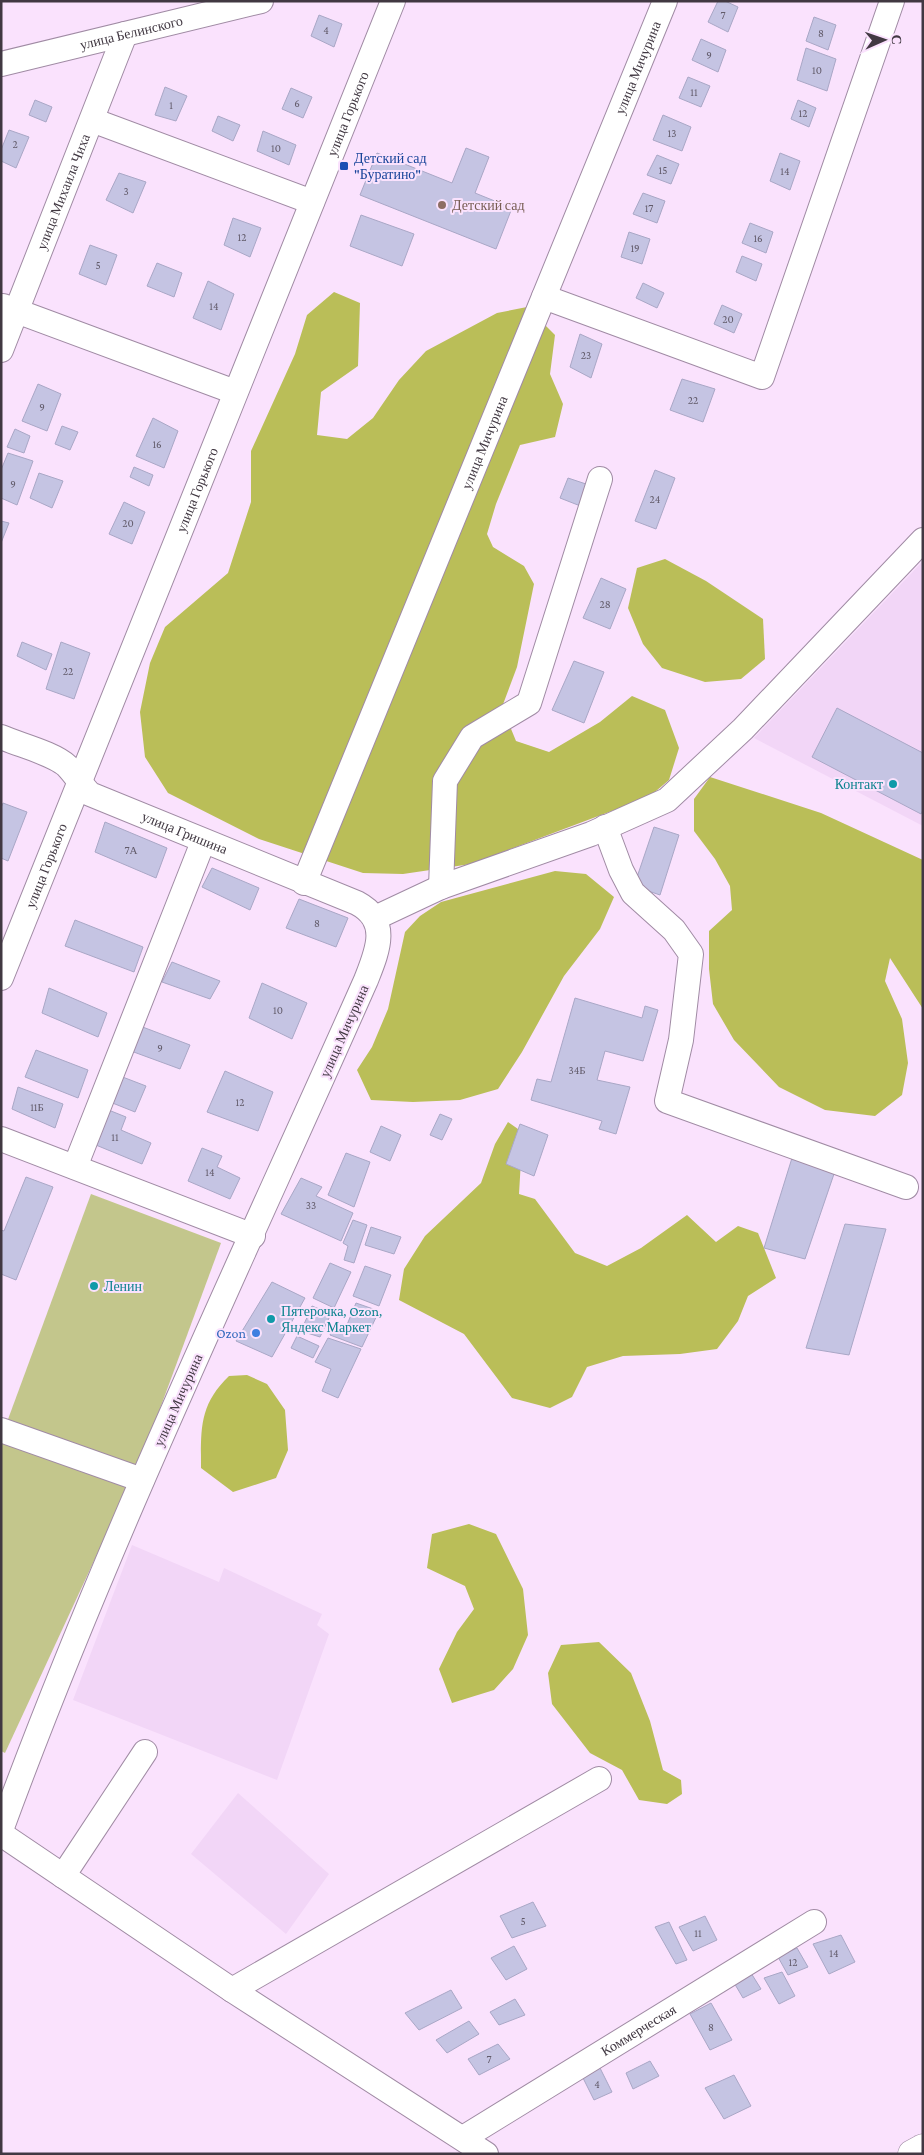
<svg xmlns="http://www.w3.org/2000/svg" width="924" height="2155" viewBox="0 0 924 2155" font-family="'Crimson Pro',serif">
<rect width="100%" height="100%" fill="#fae2fd"/>
<g fill="#f2d6f7">
<polygon points="923,561 923,826 754,738"/>
<polygon points="132,1545 219,1582 224,1568 322,1614 317,1625 329,1634 277,1780 73,1700"/>
<polygon points="238,1793 329,1874 286,1934 191,1854"/>
</g>
<g fill="#c3c68c">
<polygon points="91,1194 221,1243 137,1471 7,1422"/>
<polygon points="1,1437 131,1481 5,1753 1,1751"/>
</g>
<g fill="#babe58">
<polygon points="334,292 360,303 358,366 321,392 317,435 347,439 373,418 399,380 426,351 497,313 527,307 555,335 550,374 563,404 555,437 520,445 496,504 487,534 493,547 524,566 534,584 517,667 502,707 516,741 549,752 600,722 632,696 665,710 679,748 669,780 649,797 471,864 403,874 363,873 259,839 168,793 145,757 140,712 150,663 165,627 228,573 251,502 251,451 295,354 307,315"/>
<polygon points="665,559 706,581 763,619 765,659 741,679 705,682 662,668 643,644 628,608 637,568"/>
<polygon points="710,777 821,813 923,860 923,1009 890,958 885,981 902,1019 908,1063 902,1095 875,1116 825,1110 779,1087 734,1040 713,1004 709,969 709,931 732,910 730,886 715,859 694,831 694,799"/>
<polygon points="555,871 586,874 614,897 600,929 564,976 522,1052 498,1089 460,1100 413,1102 371,1100 357,1070 372,1047 388,1009 405,932 420,916 441,902"/>
<polygon points="508,1122 528,1136 521,1160 519,1194 535,1199 575,1253 607,1266 641,1248 687,1215 716,1242 738,1226 758,1233 776,1278 748,1296 738,1321 717,1349 680,1354 623,1356 587,1367 572,1397 550,1408 512,1398 464,1334 399,1300 404,1269 425,1236 481,1183 495,1144"/>
<path d="M 247,1375 L 267,1384 L 285,1410 L 288,1450 L 276,1478 L 233,1492 L 201,1468 C 201,1429 199,1405 229,1376 Z"/>
<polygon points="469,1524 496,1534 523,1589 528,1635 513,1669 494,1690 452,1703 439,1669 457,1632 474,1609 465,1586 427,1568 432,1534"/>
<polygon points="599,1642 631,1673 650,1721 663,1770 681,1780 682,1794 667,1804 639,1800 622,1770 590,1753 552,1704 548,1673 561,1645"/>
</g>
<g fill="#c5c4e3" stroke="#a9a7c6">
<polygon points="718,1 725,1 738,7 728,32 708,22"/>
<polygon points="319,15 342,24 334,47 311,36"/>
<polygon points="814,17 836,25 828,50 806,41"/>
<polygon points="701,39 726,50 718,72 692,60"/>
<polygon points="806,48 836,59 827,91 797,80"/>
<polygon points="688,77 710,86 701,107 679,98"/>
<polygon points="165,87 187,96 176,121 155,115"/>
<polygon points="291,88 312,97 303,118 282,109"/>
<polygon points="35,100 52,107 46,122 29,115"/>
<polygon points="798,100 816,108 809,127 791,119"/>
<polygon points="663,115 691,127 682,151 653,140"/>
<polygon points="218,116 240,125 233,141 212,131"/>
<polygon points="9,130 29,137 16,168 1,161 1,150"/>
<polygon points="263,131 296,145 289,165 257,151"/>
<polygon points="466,148 489,157 475,193 512,208 496,249 360,195 377,153 452,183"/>
<polygon points="780,153 800,161 790,190 770,181"/>
<polygon points="657,155 679,164 671,184 647,175"/>
<polygon points="119,173 146,182 133,213 106,200"/>
<polygon points="643,193 665,201 657,223 633,214"/>
<polygon points="361,215 414,234 402,266 350,246"/>
<polygon points="233,218 261,228 250,257 224,245"/>
<polygon points="750,223 773,232 766,253 742,243"/>
<polygon points="629,232 650,239 642,264 621,257"/>
<polygon points="90,245 117,255 106,285 79,274"/>
<polygon points="742,256 762,264 756,281 736,272"/>
<polygon points="157,263 182,273 174,297 147,286"/>
<polygon points="208,281 234,294 221,330 193,318"/>
<polygon points="643,283 664,293 657,308 636,298"/>
<polygon points="722,305 742,314 734,333 714,324"/>
<polygon points="580,334 602,344 591,378 570,367"/>
<polygon points="682,379 715,389 703,422 670,410"/>
<polygon points="38,384 61,394 47,431 22,421"/>
<polygon points="153,418 178,431 164,468 136,456"/>
<polygon points="62,426 78,432 70,450 55,444"/>
<polygon points="15,429 30,436 24,453 7,447"/>
<polygon points="8,453 33,461 17,505 1,498 1,470"/>
<polygon points="134,467 153,475 149,486 130,477"/>
<polygon points="655,470 675,478 656,529 635,521"/>
<polygon points="39,473 63,481 52,508 30,498"/>
<polygon points="568,478 589,485 583,507 560,498"/>
<polygon points="124,502 145,512 132,544 109,534"/>
<polygon points="1,521 9,523 1,543"/>
<polygon points="601,578 626,589 610,629 583,618"/>
<polygon points="22,642 52,654 46,670 17,656"/>
<polygon points="61,642 90,653 74,699 46,689"/>
<polygon points="574,661 604,672 584,723 552,710"/>
<polygon points="837,708 923,753 923,810 921,814 812,757"/>
<polygon points="3,803 27,812 8,861 1,858 1,808"/>
<polygon points="105,822 167,848 156,878 95,852"/>
<polygon points="654,827 679,835 660,895 634,886"/>
<polygon points="212,868 259,888 250,910 202,887"/>
<polygon points="299,899 348,918 336,947 286,928"/>
<polygon points="75,920 143,947 134,972 65,946"/>
<polygon points="172,962 220,981 210,999 162,982"/>
<polygon points="262,983 307,1003 292,1039 249,1018"/>
<polygon points="49,988 107,1013 98,1037 42,1013"/>
<polygon points="575,998 642,1018 645,1006 658,1010 643,1061 605,1051 597,1080 630,1087 616,1134 599,1129 602,1121 531,1100 537,1079 551,1082"/>
<polygon points="140,1026 190,1045 180,1069 131,1051"/>
<polygon points="36,1050 88,1070 78,1098 25,1077"/>
<polygon points="225,1071 273,1092 258,1131 207,1112"/>
<polygon points="120,1076 146,1086 135,1112 110,1102"/>
<polygon points="18,1087 63,1104 55,1128 12,1109"/>
<polygon points="106,1109 126,1117 121,1130 151,1143 142,1164 91,1143"/>
<polygon points="440,1114 452,1119 442,1140 430,1135"/>
<polygon points="520,1124 548,1135 534,1176 506,1164"/>
<polygon points="381,1126 401,1135 390,1161 370,1152"/>
<polygon points="202,1148 222,1156 217,1167 240,1178 230,1199 188,1181"/>
<polygon points="346,1153 370,1162 354,1207 328,1195"/>
<polygon points="792,1158 835,1171 805,1259 764,1248"/>
<polygon points="26,1177 53,1187 16,1280 1,1274 1,1230 4,1231"/>
<polygon points="301,1178 322,1187 316,1196 353,1213 341,1241 281,1214"/>
<polygon points="353,1220 367,1225 354,1263 344,1260 348,1246 343,1243"/>
<polygon points="845,1224 886,1229 849,1355 806,1348"/>
<polygon points="371,1227 401,1237 394,1254 365,1245"/>
<polygon points="330,1263 351,1272 334,1308 313,1298"/>
<polygon points="365,1266 391,1275 379,1306 353,1296"/>
<polygon points="272,1282 305,1298 272,1357 236,1341"/>
<polygon points="356,1303 379,1311 362,1347 330,1335 333,1327 344,1332"/>
<polygon points="312,1306 331,1314 320,1337 301,1331"/>
<polygon points="297,1336 319,1346 313,1358 291,1348"/>
<polygon points="328,1338 361,1349 338,1398 322,1391 331,1369 315,1362"/>
<polygon points="533,1902 546,1926 512,1938 500,1916"/>
<polygon points="705,1916 717,1940 693,1951 679,1927"/>
<polygon points="669,1922 687,1960 676,1964 655,1927"/>
<polygon points="841,1935 855,1962 829,1974 813,1944"/>
<polygon points="514,1946 527,1969 506,1980 491,1958"/>
<polygon points="797,1948 808,1967 788,1975 778,1957"/>
<polygon points="782,1972 795,1996 779,2004 764,1978"/>
<polygon points="751,1973 761,1989 743,1998 733,1981"/>
<polygon points="451,1990 462,2008 419,2030 405,2013"/>
<polygon points="515,1999 525,2015 499,2025 490,2012"/>
<polygon points="711,2003 732,2040 710,2050 690,2014"/>
<polygon points="469,2021 479,2034 447,2053 436,2040"/>
<polygon points="498,2044 510,2059 479,2075 468,2059"/>
<polygon points="650,2061 659,2076 633,2089 626,2073"/>
<polygon points="599,2066 612,2092 594,2100 582,2076"/>
<polygon points="734,2075 751,2106 724,2119 705,2088"/>
</g>
<g fill="none" stroke-linecap="round" stroke-linejoin="round">
<defs>
<g id="minor">
<path id="s1" d="M 1,64 L 261,1"/>
<polyline points="92,120 312,202"/>
<polyline points="544,297 762,377 892,1"/>
<polyline points="3,306 235,392"/>
<path id="s2" d="M 1,350 L 125,34"/>
<path id="s3" d="M 1,737 C 19,745 53,753 67,766 C 75,774 81,785 90,794 L 357,903 C 391,921 377,952 366,980 C 241,1262 107,1541 1,1830"/>
<polyline points="605,827 621,870 633,893 674,930 691,954 681,1040 667,1101 906,1187"/>
<path id="s4" d="M 304,883 L 665,1"/>
<polyline points="441,887 445,781 472,737 529,703 600,479"/>
<polyline points="375,918 441,887 591,834 667,800 743,729 923,540"/>
<path id="s5" d="M 1,978 L 393,1"/>
<polyline points="1,1139 253,1236"/>
<polyline points="75,1167 203,842"/>
<polyline points="1,1430 142,1480"/>
<polyline points="1,1834 232,1990 486,2154"/>
<polyline points="63,1876 145,1752"/>
<polyline points="232,1990 599,1779"/>
<path id="s6" d="M 463,2138 L 814,1922"/>
</g>
<polyline id="major" points="912,2154 923,2148"/>
</defs>
<use href="#minor" stroke="#a08ba4" stroke-width="26"/>
<use href="#major" stroke="#a08ba4" stroke-width="29"/>
<use href="#minor" stroke="#fff" stroke-width="24"/>
<use href="#major" stroke="#fff" stroke-width="28"/>
</g>
<rect fill="#1a4fb4" stroke="#fae2fd" stroke-width="2" x="339" y="161" width="10" height="10" rx="2.5"/>
<circle fill="#8d6e63" stroke="#fae2fd" stroke-width="2" cx="442" cy="205" r="5"/>
<g fill="#0f9aa8" stroke="#fae2fd" stroke-width="2">
<circle cx="893" cy="784" r="5"/>
<circle cx="94" cy="1286" r="5"/>
<circle cx="271" cy="1319" r="5"/>
</g>
<circle fill="#3f7fe0" stroke="#fae2fd" stroke-width="2" cx="256" cy="1333" r="5"/>
<g text-anchor="middle" stroke-width="4" stroke-linejoin="round" paint-order="stroke">
<g font-size="11" fill="#625b6a">
<text x="723" y="19">7</text>
<text x="326" y="34">4</text>
<text x="821" y="37">8</text>
<text x="709" y="59">9</text>
<text x="817" y="74">10</text>
<text x="694" y="96">11</text>
<text x="297" y="107">6</text>
<text x="171" y="109">1</text>
<text x="803" y="117">12</text>
<text x="672" y="137">13</text>
<text x="15" y="148">2</text>
<text x="276" y="152">10</text>
<text x="663" y="174">15</text>
<text x="785" y="175">14</text>
<text x="126" y="195">3</text>
<text x="649" y="212">17</text>
<text x="242" y="241">12</text>
<text x="758" y="242">16</text>
<text x="635" y="252">19</text>
<text x="98" y="269">5</text>
<text x="214" y="310">14</text>
<text x="728" y="323">20</text>
<text x="586" y="359">23</text>
<text x="693" y="404">22</text>
<text x="42" y="411">9</text>
<text x="157" y="448">16</text>
<text x="13" y="488">9</text>
<text x="655" y="503">24</text>
<text x="128" y="527">20</text>
<text x="605" y="608">28</text>
<text x="68" y="675">22</text>
<text x="131" y="854">7А</text>
<text x="317" y="927">8</text>
<text x="278" y="1014">10</text>
<text x="160" y="1052">9</text>
<text x="577" y="1074">34Б</text>
<text x="240" y="1106">12</text>
<text x="37" y="1111">11Б</text>
<text x="115" y="1141">11</text>
<text x="210" y="1176">14</text>
<text x="311" y="1209">33</text>
<text x="523" y="1925">5</text>
<text x="698" y="1937">11</text>
<text x="834" y="1957">14</text>
<text x="793" y="1966">12</text>
<text x="711" y="2031">8</text>
<text x="489" y="2063">7</text>
<text x="597" y="2088">4</text>
</g>
<g font-size="14" fill="#413842" stroke="#fae2fd">
<text dy="5" stroke="none"><textPath href="#s1" startOffset="134">улица Белинского</textPath></text>
<text dy="5" stroke="none"><textPath href="#s4" startOffset="881">улица Мичурина</textPath></text>
<text dy="5" stroke="none"><textPath href="#s5" startOffset="931">улица Горького</textPath></text>
<text dy="5" stroke="none"><textPath href="#s2" startOffset="170">улица Михаила Чиха</textPath></text>
<text dy="5" stroke="none"><textPath href="#s4" startOffset="476">улица Мичурина</textPath></text>
<text dy="5" stroke="none"><textPath href="#s5" startOffset="526">улица Горького</textPath></text>
<text dy="5" stroke="none"><textPath href="#s3" startOffset="211">улица Гришина</textPath></text>
<text dy="5" stroke="none"><textPath href="#s5" startOffset="121">улица Горького</textPath></text>
<text transform="translate(344 1031) rotate(-66)" y="5">улица Мичурина</text>
<text transform="translate(178 1400) rotate(-66)" y="5">улица Мичурина</text>
<text dy="5" stroke="none"><textPath href="#s6" startOffset="206">Коммерческая</textPath></text>
</g>
<g font-size="14" fill="#164399" stroke="#fae2fd" text-anchor="start">
<text x="354" y="163">Детский сад<tspan x="354" dy="16">"Буратино"</tspan></text>
</g>
<g font-size="14" fill="#785e54" stroke="#fae2fd" text-anchor="start">
<text x="452" y="210">Детский сад</text>
</g>
<g font-size="14" fill="#0d838f" stroke="#fae2fd" text-anchor="start">
<text x="883" y="789" text-anchor="end">Контакт</text>
<text x="104" y="1291">Ленин</text>
<text x="281" y="1316">Пятерочка, Ozon,<tspan x="281" dy="16">Яндекс Маркет</tspan></text>
</g>
<g font-size="14" fill="#366cbe" stroke="#fae2fd" text-anchor="end">
<text x="246" y="1338">Ozon</text>
</g>
</g>
<rect width="924" height="2155" fill="none" stroke="#413842" stroke-width="5"/>
<g transform="translate(884 40) rotate(88)" stroke="#fae2fd" stroke-width="4" paint-order="stroke">
<path d="M0-4L9 19L0 12L-9 19Z" fill="#413842"/>
<text y="-8" font-size="14" font-weight="bold" text-anchor="middle" fill="#413842">С</text>
</g>
</svg>
